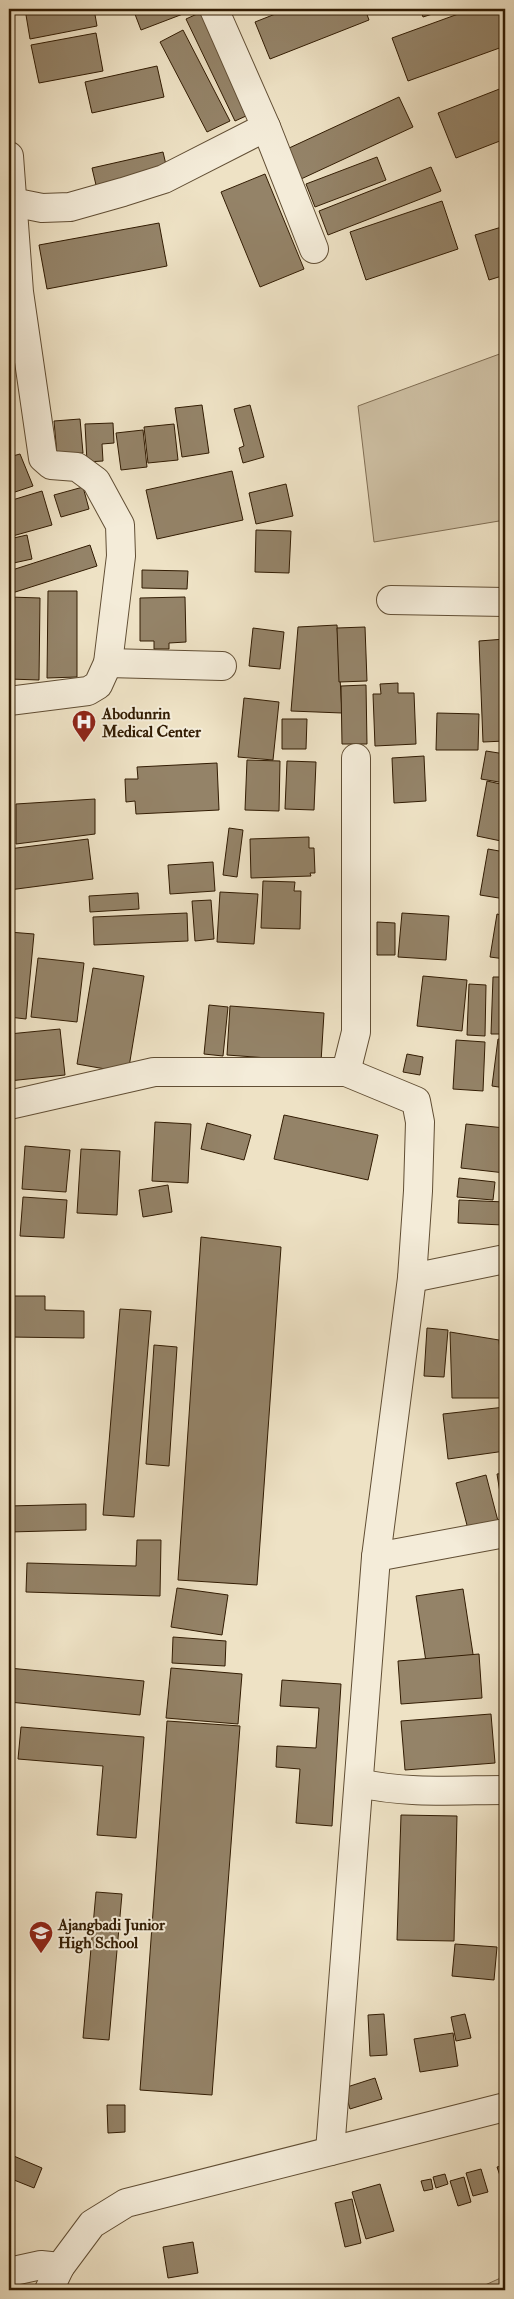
<svg xmlns="http://www.w3.org/2000/svg" width="514" height="2299" viewBox="0 0 514 2299" font-family="'IM FELL Double Pica',serif">
<rect width="100%" height="100%" fill="#eee2c5"/>
<filter id="stains"><feTurbulence type="fractalNoise" baseFrequency=".004" numOctaves="4"/><feColorMatrix values="0 0 0 0 .2 0 0 0 0 .09 0 0 0 0 .02 0 0 0 .5 -.17"/></filter>
<radialGradient id="worn" r=".72"><stop offset=".6" stop-color="#630" stop-opacity="0"/><stop offset="1" stop-color="#630" stop-opacity=".3"/></radialGradient>
<g fill="#cec0a4" stroke="#806e54">
<polygon points="505,352 505,520 374,542 358,406"/>
<polygon points="505,2276 505,2290 474,2290"/>
</g>
<g fill="#948368" stroke="#321c03">
<polygon points="25,9 94,9 97,26 30,39"/>
<polygon points="133,9 196,9 141,30"/>
<polygon points="208,9 257,111 235,121 186,19"/>
<polygon points="252,9 265,9 253,13"/>
<polygon points="288,9 365,9 369,20 270,59 255,22"/>
<polygon points="420,9 448,9 423,17"/>
<polygon points="472,9 498,9 505,28 505,46 408,81 392,38"/>
<polygon points="183,30 230,121 207,132 160,42"/>
<polygon points="96,33 103,71 39,83 31,45"/>
<polygon points="157,66 164,97 92,113 85,82"/>
<polygon points="502,88 505,97 505,139 456,158 438,113"/>
<polygon points="399,97 413,127 301,179 287,149"/>
<polygon points="163,152 167,169 96,185 92,168"/>
<polygon points="377,157 386,180 315,207 306,184"/>
<polygon points="431,167 441,191 328,235 319,211"/>
<polygon points="265,174 304,269 260,287 221,192"/>
<polygon points="442,201 458,249 366,280 350,232"/>
<polygon points="159,223 167,266 47,289 39,245"/>
<polygon points="505,226 505,275 489,280 475,235"/>
<polygon points="202,405 209,453 182,457 175,408"/>
<polygon points="250,405 264,457 243,463 239,448 244,446 234,409"/>
<polygon points="80,419 83,453 57,455 54,421"/>
<polygon points="113,423 114,443 102,444 103,461 87,462 85,424"/>
<polygon points="174,424 178,460 148,463 144,427"/>
<polygon points="143,430 147,467 121,470 116,433"/>
<polygon points="20,454 33,486 9,494 9,457"/>
<polygon points="232,471 243,520 157,539 146,490"/>
<polygon points="286,484 293,516 256,524 249,493"/>
<polygon points="83,487 89,509 61,517 54,495"/>
<polygon points="42,491 52,525 9,537 9,501"/>
<polygon points="256,530 291,531 289,573 255,572"/>
<polygon points="27,535 32,559 9,564 9,539"/>
<polygon points="90,545 97,566 9,594 9,571"/>
<polygon points="142,570 188,571 187,589 142,588"/>
<polygon points="48,591 77,591 77,677 47,678"/>
<polygon points="9,597 40,598 39,680 9,679"/>
<polygon points="185,597 186,642 169,643 169,649 154,649 154,641 140,641 140,598"/>
<polygon points="337,625 342,713 291,711 298,627"/>
<polygon points="365,627 367,681 339,682 337,628"/>
<polygon points="253,628 284,632 280,669 249,666"/>
<polygon points="505,639 505,741 483,742 479,641"/>
<polygon points="398,683 398,693 414,693 416,744 375,746 373,694 381,694 380,684"/>
<polygon points="366,685 367,744 342,744 341,686"/>
<polygon points="244,698 279,702 273,760 238,757"/>
<polygon points="437,713 479,714 478,750 436,750"/>
<polygon points="282,719 307,719 306,749 282,749"/>
<polygon points="486,751 505,754 505,783 481,779"/>
<polygon points="424,756 426,801 394,803 392,758"/>
<polygon points="247,760 280,761 279,811 245,810"/>
<polygon points="287,761 316,762 314,810 285,809"/>
<polygon points="217,763 219,810 136,814 135,801 126,802 125,779 138,779 137,767"/>
<polygon points="487,781 505,785 505,819 501,841 477,836"/>
<polygon points="95,799 95,834 16,844 16,804"/>
<polygon points="229,828 243,830 237,877 223,875"/>
<polygon points="309,837 309,848 314,848 315,873 310,873 311,876 251,878 250,839"/>
<polygon points="88,839 93,879 9,890 9,849"/>
<polygon points="488,849 505,852 505,899 480,895"/>
<polygon points="213,862 215,891 170,894 168,865"/>
<polygon points="263,881 295,882 294,891 301,891 300,929 261,928"/>
<polygon points="220,892 258,894 254,944 217,942"/>
<polygon points="138,893 139,909 90,912 89,896"/>
<polygon points="211,900 214,939 195,941 192,901"/>
<polygon points="187,913 188,941 94,945 93,917"/>
<polygon points="402,913 449,916 446,960 398,957"/>
<polygon points="497,914 505,916 505,959 490,957"/>
<polygon points="377,922 395,923 395,955 377,955"/>
<polygon points="9,932 34,934 26,1019 9,1017"/>
<polygon points="38,958 84,963 77,1022 31,1017"/>
<polygon points="93,968 144,976 128,1073 77,1064"/>
<polygon points="423,976 467,980 462,1031 417,1026"/>
<polygon points="493,977 505,977 505,1034 491,1034"/>
<polygon points="469,984 486,985 485,1036 467,1035"/>
<polygon points="209,1005 228,1007 223,1056 204,1054"/>
<polygon points="230,1006 324,1013 321,1062 227,1055"/>
<polygon points="60,1029 65,1075 9,1081 9,1034"/>
<polygon points="498,1039 505,1040 505,1088 492,1086"/>
<polygon points="456,1040 485,1042 483,1091 453,1089"/>
<polygon points="407,1054 423,1057 420,1075 403,1072"/>
<polygon points="284,1115 378,1135 368,1180 274,1159"/>
<polygon points="155,1122 191,1124 188,1183 152,1181"/>
<polygon points="207,1123 251,1135 244,1160 201,1149"/>
<polygon points="466,1124 505,1128 505,1173 461,1168"/>
<polygon points="25,1146 70,1150 66,1192 22,1189"/>
<polygon points="81,1149 120,1151 117,1215 77,1213"/>
<polygon points="459,1178 495,1182 493,1200 457,1197"/>
<polygon points="168,1185 172,1212 143,1217 139,1190"/>
<polygon points="23,1197 67,1200 64,1238 20,1236"/>
<polygon points="459,1200 505,1202 503,1225 458,1223"/>
<polygon points="201,1237 281,1247 257,1585 178,1580"/>
<polygon points="9,1296 45,1296 45,1310 84,1311 84,1338 9,1337"/>
<polygon points="120,1309 151,1311 134,1517 103,1515"/>
<polygon points="427,1328 448,1330 444,1377 424,1376"/>
<polygon points="450,1332 499,1340 504,1398 452,1398"/>
<polygon points="154,1345 177,1347 169,1466 146,1464"/>
<polygon points="505,1407 505,1451 448,1459 443,1414"/>
<polygon points="505,1473 505,1517 504,1518 497,1474"/>
<polygon points="486,1475 498,1521 468,1529 456,1483"/>
<polygon points="86,1504 86,1530 9,1532 9,1506"/>
<polygon points="137,1540 161,1540 160,1596 26,1592 27,1563 136,1566"/>
<polygon points="177,1588 228,1595 222,1635 171,1627"/>
<polygon points="463,1589 475,1667 428,1675 416,1596"/>
<polygon points="173,1637 226,1641 225,1666 172,1663"/>
<polygon points="479,1654 482,1698 401,1704 398,1661"/>
<polygon points="9,1668 144,1681 140,1715 9,1702"/>
<polygon points="171,1668 242,1674 238,1724 166,1718"/>
<polygon points="282,1680 341,1684 332,1826 296,1823 300,1769 276,1767 277,1746 316,1748 319,1708 280,1706"/>
<polygon points="505,1681 505,1717 500,1682"/>
<polygon points="491,1714 495,1763 405,1770 401,1721"/>
<polygon points="167,1721 240,1726 212,2095 140,2090"/>
<polygon points="21,1727 144,1737 136,1838 97,1835 103,1766 18,1759"/>
<polygon points="401,1815 457,1816 454,1941 397,1940"/>
<polygon points="96,1892 122,1894 109,2040 83,2038"/>
<polygon points="455,1944 497,1947 494,1980 452,1976"/>
<polygon points="384,2014 387,2055 370,2056 368,2015"/>
<polygon points="465,2014 471,2038 456,2041 451,2017"/>
<polygon points="453,2033 458,2066 420,2072 414,2039"/>
<polygon points="375,2078 382,2099 350,2109 344,2088"/>
<polygon points="107,2105 125,2105 125,2132 108,2133"/>
<polygon points="9,2154 42,2168 34,2188 9,2178"/>
<polygon points="505,2165 505,2190 497,2167"/>
<polygon points="481,2169 488,2192 473,2196 466,2173"/>
<polygon points="445,2174 448,2184 436,2188 433,2177"/>
<polygon points="464,2177 471,2202 458,2206 450,2181"/>
<polygon points="431,2179 433,2189 424,2191 421,2181"/>
<polygon points="9,2183 11,2183 10,2240 9,2240"/>
<polygon points="380,2184 394,2231 366,2239 352,2192"/>
<polygon points="352,2199 361,2243 345,2247 335,2203"/>
<polygon points="193,2242 198,2273 168,2278 163,2247"/>
</g>
<g fill="none" stroke-linecap="round" stroke-linejoin="round">
<defs>
<g id="minor">
<polyline points="214,9 266,127 314,249"/>
<polyline points="9,156 19,292 43,458 51,465 77,467 96,481 120,525 121,556 108,663 98,685 88,691 9,701"/>
<polyline points="12,202 42,208 70,207 123,192 164,179 266,127"/>
<polyline points="391,600 505,602"/>
<polyline points="108,663 222,666"/>
<polyline points="346,1072 356,1032 356,758"/>
<polyline points="9,1105 154,1072 346,1072 416,1101 420,1122 418,1191 412,1278 376,1557 330,2151"/>
<polyline points="412,1278 505,1259"/>
<polyline points="376,1557 505,1533"/>
<path d="M 359,1783 C 407,1794 457,1790 505,1790"/>
<polyline points="9,2272 41,2265 60,2267"/>
<polyline points="49,2290 60,2267 92,2224 126,2203 505,2107"/>
</g>
</defs>
<use href="#minor" stroke="#614e34" stroke-width="30"/>
<use href="#minor" stroke="#f4ecd9" stroke-width="28"/>
</g>
<defs>
<symbol id="hospital-pin" viewBox="-11 -11 22 30"><path d="M0 17L-7.5 6A9.5 9.5 0 1 1 7.5 6Z" fill="#8f2418" stroke="#f4ecd9"/><path d="M-5-5h3v3.5h4V-5h3V5h-3V1.5h-4V5h-3Z" fill="#fff"/></symbol>
<symbol id="school-pin" viewBox="-11 -11 22 30"><path d="M0 17L-7.5 6A9.5 9.5 0 1 1 7.5 6Z" fill="#8f2418" stroke="#f4ecd9"/><path d="M0-5L7-2L0 1L-7-2ZM-4 1L0 2.5L4 1V4Q0 6-4 4Z" fill="#fff"/></symbol>
</defs>
<g fill-rule="evenodd">
<use href="#hospital-pin" x="70" y="708" width="28" height="38"/>
<use href="#school-pin" x="27" y="1919" width="28" height="38"/>
</g>
<g text-anchor="middle" stroke-width="4" stroke-linejoin="round" paint-order="stroke">
<g font-size="16" font-weight="bold" fill="#321c03" stroke="#f4ecd9" text-anchor="start">
<text x="102" y="719">Abodunrin<tspan x="102" dy="18">Medical Center</tspan></text>
<text x="58" y="1930">Ajangbadi Junior<tspan x="58" dy="18">High School</tspan></text>
</g>
</g>
<rect width="514" height="2299" fill="none" stroke="#eee2c5" stroke-width="30"/>
<rect x="10" y="10" width="494" height="2279" fill="none" stroke="#321c03" stroke-width="2.5"/>
<rect x="15" y="15" width="484" height="2269" fill="none" stroke="#321c03"/>
<rect width="100%" height="100%" filter="url(#stains)"/>
<rect width="100%" height="100%" fill="url(#worn)"/>
</svg>
